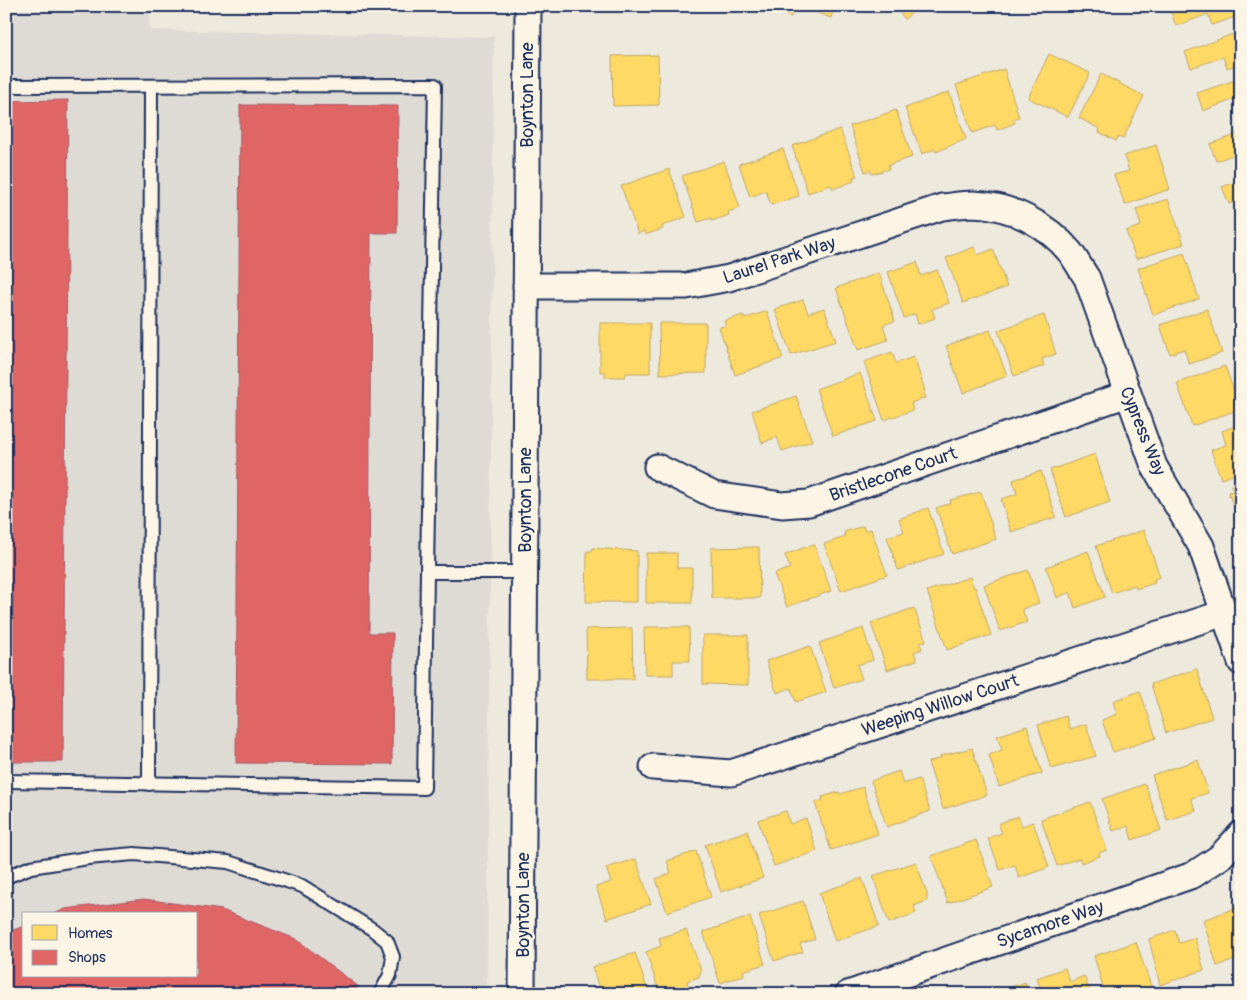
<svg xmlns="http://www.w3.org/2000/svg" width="1247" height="1000" viewBox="0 0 1247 1000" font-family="Pangolin,sans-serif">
<rect width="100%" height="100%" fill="#eee9dd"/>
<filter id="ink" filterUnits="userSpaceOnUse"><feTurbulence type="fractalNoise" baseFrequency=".02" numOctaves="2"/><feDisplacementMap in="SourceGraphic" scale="10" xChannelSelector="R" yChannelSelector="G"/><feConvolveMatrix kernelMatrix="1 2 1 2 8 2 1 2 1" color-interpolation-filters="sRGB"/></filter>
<g filter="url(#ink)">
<path fill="#dedbd4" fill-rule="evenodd" d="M 6,6 L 150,6 L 150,30 L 494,37 L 487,994 L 6,994 ZM 24,914 L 196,914 L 196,976 L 24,976 Z"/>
<g fill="#ffd966" stroke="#bba664">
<polygon points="771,6 795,6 791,17 771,10"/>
<polygon points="799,6 835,6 831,18"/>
<polygon points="894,6 917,6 918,7 905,19"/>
<polygon points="1177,6 1241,6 1241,15 1212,25 1208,14 1176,26 1170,9"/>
<polygon points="1241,31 1241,63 1227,68 1223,57 1191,68 1185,52"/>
<polygon points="1049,54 1090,73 1068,117 1028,98"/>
<polygon points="658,55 659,105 613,106 612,56"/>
<polygon points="1004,69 1019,117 1013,119 1015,123 997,130 995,125 972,133 956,85"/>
<polygon points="1101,74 1144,96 1123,139 1118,137 1116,141 1099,132 1100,129 1079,118"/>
<polygon points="1241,78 1241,109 1238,110 1235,99 1203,111 1197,93"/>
<polygon points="949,92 966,139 936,152 935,149 922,154 905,108"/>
<polygon points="896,110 912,157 888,165 889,169 872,174 870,170 865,172 850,126"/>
<polygon points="840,129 857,176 853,177 854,181 833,189 831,185 808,193 792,146"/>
<polygon points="1241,133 1241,152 1216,161 1210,144"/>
<polygon points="1156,145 1170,189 1125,205 1114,175 1129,171 1124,156"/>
<polygon points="783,149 799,196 771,205 766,191 750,197 739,164"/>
<polygon points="724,161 740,208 728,212 729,215 712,221 711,218 698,222 682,176"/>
<polygon points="669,169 686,217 662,226 663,229 645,235 644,231 638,234 621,186"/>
<polygon points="1241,180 1241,200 1229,204 1222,187"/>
<polygon points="1168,199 1184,244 1136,259 1126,231 1141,226 1136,209"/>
<polygon points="974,247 978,255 993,249 1007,287 963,303 946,258"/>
<polygon points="1184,253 1199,299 1153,315 1138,268"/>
<polygon points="917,262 921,276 937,270 949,303 932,309 935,318 918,324 915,314 904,318 888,272"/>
<polygon points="879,273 895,321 883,325 888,340 858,350 836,288"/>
<polygon points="803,300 808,313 824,308 836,341 791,355 775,309"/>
<polygon points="1207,309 1222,353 1189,364 1184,349 1170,354 1160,325"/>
<polygon points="767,311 783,358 735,375 719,327 726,326 724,321 743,315 744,319"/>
<polygon points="1044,315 1056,354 1042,359 1044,366 1014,376 998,330"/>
<polygon points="600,323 650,323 650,373 626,373 625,377 605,377 605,372 600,372"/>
<polygon points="659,323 706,323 706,373 660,374"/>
<polygon points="990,330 1007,376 963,393 946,346"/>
<polygon points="892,352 896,363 914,357 925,391 923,393 925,398 911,403 913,410 884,420 864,362"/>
<polygon points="1225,366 1240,409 1192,426 1177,383"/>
<polygon points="860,373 877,421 833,436 816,389"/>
<polygon points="796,396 812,441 782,451 777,437 762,443 752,411"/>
<polygon points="1241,424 1241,472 1221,479 1211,450 1226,445 1222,431"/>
<polygon points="1095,454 1110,502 1066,517 1050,470"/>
<polygon points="1041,471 1056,517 1011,532 1001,499 1017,494 1013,480"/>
<polygon points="1241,481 1241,511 1236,512 1228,492 1233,491 1231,485"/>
<polygon points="981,492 996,539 952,554 936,508 951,503 950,500"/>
<polygon points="928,508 944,554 898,570 887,537 904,532 899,519"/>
<polygon points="863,526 865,531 871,529 887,575 841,591 824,544 845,537 844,532"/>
<polygon points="1144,530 1160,577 1154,579 1155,583 1136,589 1135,585 1112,593 1096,546"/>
<polygon points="814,544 831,591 787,607 774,574 790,568 785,555"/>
<polygon points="759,547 760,598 712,598 711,548"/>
<polygon points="593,548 637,551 637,602 586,602 587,551 592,551"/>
<polygon points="1088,551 1105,597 1075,608 1070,592 1057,598 1046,567"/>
<polygon points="646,553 677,553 677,568 692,568 692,603 646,603"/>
<polygon points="1028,570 1039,603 1022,609 1027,622 1000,631 984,585"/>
<polygon points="970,577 974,588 975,587 991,635 947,650 927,591"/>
<polygon points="914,608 926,641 920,643 922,649 914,652 917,660 887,670 871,623"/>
<polygon points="644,627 689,627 690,661 673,661 673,675 645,675"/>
<polygon points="632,628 633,679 587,679 586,629"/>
<polygon points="863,628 873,660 857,665 862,679 834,688 819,643"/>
<polygon points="703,635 748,635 748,685 703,684"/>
<polygon points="810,646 826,692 796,702 791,688 777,693 766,661"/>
<polygon points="1197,669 1212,718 1166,733 1151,684"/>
<polygon points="1140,691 1156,738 1113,752 1102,720 1117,714 1113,701"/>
<polygon points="1066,716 1070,729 1086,724 1096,756 1051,769 1038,725"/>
<polygon points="1027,726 1042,773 999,787 989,755 1002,750 997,736"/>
<polygon points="972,748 987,795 943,809 928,762 941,758 940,756"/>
<polygon points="1198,760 1208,793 1191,798 1196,811 1167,820 1152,775"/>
<polygon points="899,771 903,784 919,779 930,811 887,827 871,781"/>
<polygon points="1145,784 1161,830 1132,840 1128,826 1113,831 1102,799"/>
<polygon points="863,787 878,834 831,850 815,803 823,800 822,797 839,792 840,794"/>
<polygon points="1090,802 1107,850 1099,853 1100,856 1081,863 1080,858 1057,866 1041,819"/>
<polygon points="786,811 790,824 806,818 817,851 774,866 758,820"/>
<polygon points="1018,816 1022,826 1033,822 1049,867 1019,878 1015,865 1000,870 988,838 1002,833 998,824"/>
<polygon points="747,831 763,878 721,892 705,845"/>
<polygon points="976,840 993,887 948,903 931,856"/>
<polygon points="696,851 711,897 667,912 656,879 671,873 667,861"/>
<polygon points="636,859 651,904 607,919 596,887 611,882 606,868"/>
<polygon points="916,862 927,894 927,901 914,906 916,913 889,923 873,876"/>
<polygon points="862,878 879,926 835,941 819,893"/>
<polygon points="803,901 815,939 800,944 803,952 774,961 759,915"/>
<polygon points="1241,906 1241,958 1217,966 1203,920"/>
<polygon points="750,917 765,964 743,971 744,975 720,983 703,932"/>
<polygon points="686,930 701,970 699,977 687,981 689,989 674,994 660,994 646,952 661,946 659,938"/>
<polygon points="1175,930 1179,943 1195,938 1204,970 1160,985 1149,939"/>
<polygon points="1136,942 1152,989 1139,994 1105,994 1094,956"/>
<polygon points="635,953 649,994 601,994 592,967"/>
<polygon points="1065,968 1070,982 1084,976 1091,994 1042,994 1037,978"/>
<polygon points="1025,982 1029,994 997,994 997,992"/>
</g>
<g fill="#e06666" stroke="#a55664">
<polygon points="68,100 63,762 6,762 6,101"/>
<polygon points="240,105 398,106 397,233 371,233 369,633 393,633 392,764 236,763"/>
<polygon points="144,899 222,910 296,939 359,987 352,994 6,994 6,933 24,926 24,976 196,976 196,914 54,914 65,909"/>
</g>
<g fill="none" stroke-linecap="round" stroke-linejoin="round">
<defs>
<g id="service">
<polyline points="6,86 435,85 427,572"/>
<polyline points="6,781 424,788 427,572 525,572"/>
<polyline points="149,784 151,86"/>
<polyline points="6,877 31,867 88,858 134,854 228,862 302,886 372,929 387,941 393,957 390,975 380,994"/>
</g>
<g id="minor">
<path d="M 526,286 L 686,286 L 729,278 L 942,207 C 952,206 963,204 973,204 C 1009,205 1047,224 1070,252 C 1076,260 1081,269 1087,278 L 1154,466 L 1201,546 L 1241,662"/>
<polyline points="657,467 714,495 782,505 809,503 1128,394"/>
<polyline points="653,767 731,773 1224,613"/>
<polyline points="522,994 528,6"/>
<polyline points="848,994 1193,875 1220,857 1241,834"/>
</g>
</defs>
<use href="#service" stroke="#1b2f5e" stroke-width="16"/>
<use href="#minor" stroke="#1b2f5e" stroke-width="29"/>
<use href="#service" stroke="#fcf5e5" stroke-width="12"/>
<use href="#minor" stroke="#fcf5e5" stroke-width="25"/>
</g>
</g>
<g text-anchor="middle" stroke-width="5" stroke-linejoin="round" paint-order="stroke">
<g font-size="18" fill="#1b2f5e" stroke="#fcf5e5">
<text transform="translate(527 95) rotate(-90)" y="6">Boynton Lane</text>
<text transform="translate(779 260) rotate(-18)" y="6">Laurel Park Way</text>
<text transform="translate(1143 431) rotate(68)" y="6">Cypress Way</text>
<text transform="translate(893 474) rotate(-19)" y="6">Bristlecone Court</text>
<text transform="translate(525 500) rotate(-90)" y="6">Boynton Lane</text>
<text transform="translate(940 705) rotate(-18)" y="6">Weeping Willow Court</text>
<text transform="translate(523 905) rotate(-90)" y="6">Boynton Lane</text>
<text transform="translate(1050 924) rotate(-19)" y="6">Sycamore Way</text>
</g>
</g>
<rect width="1247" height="1000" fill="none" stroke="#fcf5e5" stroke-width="25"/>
<rect x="12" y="12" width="1222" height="975" fill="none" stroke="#1b2f5e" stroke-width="2" filter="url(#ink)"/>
<rect x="22" y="912" width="175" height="65" fill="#fcf5e5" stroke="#a2a6af"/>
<rect x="32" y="925" width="25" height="15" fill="#ffd966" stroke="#a2a6af"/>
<text x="68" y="938" font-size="15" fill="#1b2f5e">Homes</text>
<rect x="32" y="950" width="25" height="15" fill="#e06666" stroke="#a2a6af"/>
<text x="68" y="962" font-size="15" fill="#1b2f5e">Shops</text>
</svg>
